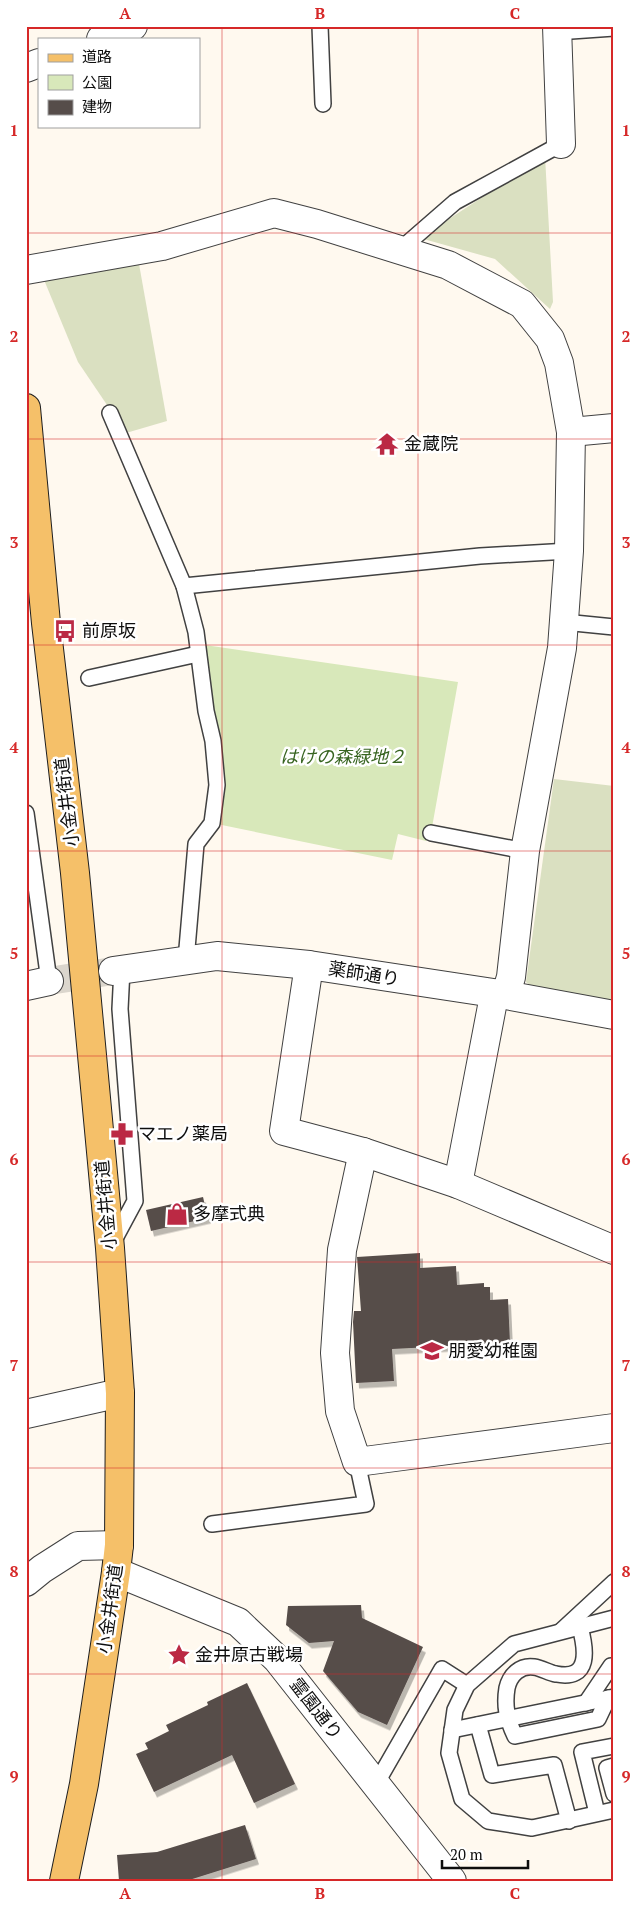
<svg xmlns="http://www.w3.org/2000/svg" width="640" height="1907" viewBox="0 0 640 1907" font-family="'PT Serif','Noto Sans JP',serif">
<defs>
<filter id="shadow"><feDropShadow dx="3" dy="5.5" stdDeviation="0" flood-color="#0004"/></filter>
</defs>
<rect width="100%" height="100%" fill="#fff9ef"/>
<polygon fill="#d8e8ba" points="198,644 458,682 431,833 426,841 398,834 392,860 212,823 217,784"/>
<g fill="#dae0c1">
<polygon points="545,156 553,302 550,309 495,259 420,238"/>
<polygon points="139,264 167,421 126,433 78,362 42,275"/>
<polygon points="554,779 614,786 614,1004 538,992 526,982"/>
</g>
<g fill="#564d4a" filter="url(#shadow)">
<polygon points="203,1197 208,1218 151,1231 146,1210"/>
<polygon points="420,1253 420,1268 456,1266 457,1285 484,1283 484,1287 490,1287 490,1300 508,1299 510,1343 392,1349 394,1381 356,1383 353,1322 354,1311 361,1311 357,1257"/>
<polygon points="361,1605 362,1618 423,1647 387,1725 358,1712 323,1671 334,1641 309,1643 286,1625 288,1606"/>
<polygon points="247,1683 295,1784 254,1803 232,1755 154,1792 136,1754 148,1749 145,1743 169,1731 166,1725 208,1705 207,1702"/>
<polygon points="245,1825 256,1859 186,1881 119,1881 117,1855 157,1852"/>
</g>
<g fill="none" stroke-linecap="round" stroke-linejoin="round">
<polyline stroke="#dbd6cd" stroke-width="28" stroke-dasharray="28 14" stroke-linecap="butt" points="49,981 113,971"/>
<defs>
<g id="service">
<polyline points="320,26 323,104"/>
<polyline points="557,32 614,28"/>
<polyline points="401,249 455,202 561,144"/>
<polyline points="110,413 184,586 196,632 206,711 213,741 217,785 212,823 196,844 186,960"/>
<polyline points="184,586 480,556 569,551"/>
<polyline points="564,622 614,627"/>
<polyline points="89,678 198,654"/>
<polyline points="26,813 49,981"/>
<polyline points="431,833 525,851"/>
<polyline points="113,1242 135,1201 120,1009 122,969"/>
<polyline points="212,1524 366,1504 357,1462"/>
<polyline points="614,1618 514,1644 467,1685 455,1710 449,1753 462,1799 488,1821 532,1828 614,1810"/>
<path d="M 580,1627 C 586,1649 591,1681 556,1674 C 549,1673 542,1668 534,1667 C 520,1665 510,1675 507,1688 C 504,1706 507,1719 515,1736 L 598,1719 L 608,1698"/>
<polyline points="561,1631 614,1582"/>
<polyline points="586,1703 611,1666 614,1666"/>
<polyline points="478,1725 492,1775 554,1765 569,1821"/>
<polyline points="452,1730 614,1697"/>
<polyline points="614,1766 607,1768 614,1794"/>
<polyline points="376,1784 442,1669 467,1685"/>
<polyline points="597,1813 582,1752 614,1746"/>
</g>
<g id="minor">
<polyline points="557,26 561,144"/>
<polyline points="101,39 133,26"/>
<polyline points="26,68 39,63"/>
<polyline points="26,270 162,246 274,213 317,224 448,265 522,304 550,339 559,363 571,432 569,551 562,648 525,851 511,977 508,987 493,1001 458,1184"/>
<polyline points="571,432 614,428"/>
<polyline points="309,965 284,1131 363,1152 458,1184 614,1250"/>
<polyline points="113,971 217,956 309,965 500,994 614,1015"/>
<polyline points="26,986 49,981"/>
<polyline points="363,1152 342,1250 335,1353 340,1411 357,1462 614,1428"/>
<polyline points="26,1414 120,1393"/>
<polyline points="26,1582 42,1569 78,1546 119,1545"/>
</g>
<polyline id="tertiary" points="116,1572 238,1622 277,1659 452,1881"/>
<polyline id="primary" points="26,408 46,623 75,873 110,1248 120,1393 119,1545 116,1572 84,1784 64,1881"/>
</defs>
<use href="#service" stroke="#414141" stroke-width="18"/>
<use href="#minor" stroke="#414141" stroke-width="30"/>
<use href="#tertiary" stroke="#414141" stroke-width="30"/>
<use href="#primary" stroke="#1f1f1f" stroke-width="30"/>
<use href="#service" stroke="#fff" stroke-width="15"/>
<use href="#minor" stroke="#fff" stroke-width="28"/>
<use href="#tertiary" stroke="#fff" stroke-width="28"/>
<use href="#primary" stroke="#f5c069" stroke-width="28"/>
</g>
<path fill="none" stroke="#d62828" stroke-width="1" stroke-opacity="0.55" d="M 222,26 L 222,1881M 418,26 L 418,1881M 26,233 L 614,233M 26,439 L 614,439M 26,645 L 614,645M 26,851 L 614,851M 26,1056 L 614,1056M 26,1262 L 614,1262M 26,1468 L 614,1468M 26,1674 L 614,1674"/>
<defs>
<symbol id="temple-bare" viewBox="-9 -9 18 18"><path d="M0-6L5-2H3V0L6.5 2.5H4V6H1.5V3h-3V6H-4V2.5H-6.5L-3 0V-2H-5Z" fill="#bb2944" stroke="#fff" stroke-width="2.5" paint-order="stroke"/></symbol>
<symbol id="bus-bare" viewBox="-9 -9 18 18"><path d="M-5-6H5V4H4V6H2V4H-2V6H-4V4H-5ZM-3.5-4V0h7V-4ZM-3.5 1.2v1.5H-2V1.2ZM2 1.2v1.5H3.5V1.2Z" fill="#bb2944" stroke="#fff" stroke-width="2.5" paint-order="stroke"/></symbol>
<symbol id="pharmacy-bare" viewBox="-9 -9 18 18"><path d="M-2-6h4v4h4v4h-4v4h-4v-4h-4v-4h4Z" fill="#bb2944" stroke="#fff" stroke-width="2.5" paint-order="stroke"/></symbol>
<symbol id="shop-bare" viewBox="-9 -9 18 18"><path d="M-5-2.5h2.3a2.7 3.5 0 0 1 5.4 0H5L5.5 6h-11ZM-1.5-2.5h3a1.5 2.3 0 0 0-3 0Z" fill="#bb2944" stroke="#fff" stroke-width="2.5" paint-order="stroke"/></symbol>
<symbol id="school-bare" viewBox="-9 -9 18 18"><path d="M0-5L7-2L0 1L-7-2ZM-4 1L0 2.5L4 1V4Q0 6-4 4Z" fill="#bb2944" stroke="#fff" stroke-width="2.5" paint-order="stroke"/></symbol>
<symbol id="sight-bare" viewBox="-9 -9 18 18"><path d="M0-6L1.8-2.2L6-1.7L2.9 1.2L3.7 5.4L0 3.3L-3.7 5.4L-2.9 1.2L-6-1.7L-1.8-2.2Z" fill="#bb2944" stroke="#fff" stroke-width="2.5" paint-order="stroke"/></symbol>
</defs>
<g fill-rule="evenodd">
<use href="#temple-bare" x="371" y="428" width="32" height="32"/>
<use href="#bus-bare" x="49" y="615" width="32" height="32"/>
<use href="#pharmacy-bare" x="106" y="1118" width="32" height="32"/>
<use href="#shop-bare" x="161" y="1198" width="32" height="32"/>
<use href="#school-bare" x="416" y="1335" width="32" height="32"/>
<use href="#sight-bare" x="163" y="1639" width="32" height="32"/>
</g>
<g text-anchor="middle" stroke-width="5" stroke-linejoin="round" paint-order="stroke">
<g font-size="18" fill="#0e0e0e" stroke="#fff" text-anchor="start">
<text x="404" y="450">金蔵院</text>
<text x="82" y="637">前原坂</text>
<text x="138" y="1140">マエノ薬局</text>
<text x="193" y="1220">多摩式典</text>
<text x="448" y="1357">朋愛幼稚園</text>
<text x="195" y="1661">金井原古戦場</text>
</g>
<g font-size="18" font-style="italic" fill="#376420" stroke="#fff">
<text x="343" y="763">はけの森緑地２</text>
</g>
<g font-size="18" fill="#0e0e0e" stroke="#fff">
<text transform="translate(67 802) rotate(-97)" y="6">小金井街道</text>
<text transform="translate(364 974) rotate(9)" y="6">薬師通り</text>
<text transform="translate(106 1205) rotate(-95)" y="6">小金井街道</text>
<text transform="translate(110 1609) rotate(-82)" y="6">小金井街道</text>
<text transform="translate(316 1709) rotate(52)" y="6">霊園通り</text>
</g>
</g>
<rect width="640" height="1907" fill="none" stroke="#ffffff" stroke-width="55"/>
<rect x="38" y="38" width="162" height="90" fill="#ffffff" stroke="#9f9f9f"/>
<rect x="48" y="54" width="25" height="8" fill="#f5c069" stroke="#9f9f9f"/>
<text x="82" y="62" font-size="15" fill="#0e0e0e">道路</text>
<rect x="48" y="75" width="25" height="15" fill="#d8e8ba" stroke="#9f9f9f"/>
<text x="82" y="88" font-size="15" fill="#0e0e0e">公園</text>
<rect x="48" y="100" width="25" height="15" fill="#564d4a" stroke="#9f9f9f"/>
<text x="82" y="112" font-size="15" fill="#0e0e0e">建物</text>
<path d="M442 1860v8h86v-8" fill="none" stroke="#0e0e0e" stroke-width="2.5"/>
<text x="450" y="1860" font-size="15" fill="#0e0e0e" stroke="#ffffff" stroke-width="4" paint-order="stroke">20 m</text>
<rect x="28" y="28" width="584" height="1852" fill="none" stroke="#d62828" stroke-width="2"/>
<g font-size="16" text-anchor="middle" font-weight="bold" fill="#d62828">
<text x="125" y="19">A</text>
<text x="320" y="19">B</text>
<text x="515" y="19">C</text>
<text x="14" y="136">1</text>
<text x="626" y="136">1</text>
<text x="14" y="342">2</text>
<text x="626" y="342">2</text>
<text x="14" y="548">3</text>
<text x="626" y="548">3</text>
<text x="14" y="753">4</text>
<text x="626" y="753">4</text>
<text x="14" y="959">5</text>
<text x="626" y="959">5</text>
<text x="14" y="1165">6</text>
<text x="626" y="1165">6</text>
<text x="14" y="1371">7</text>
<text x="626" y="1371">7</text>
<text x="14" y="1577">8</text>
<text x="626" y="1577">8</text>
<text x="14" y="1782">9</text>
<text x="626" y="1782">9</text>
<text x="125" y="1899">A</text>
<text x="320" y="1899">B</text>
<text x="515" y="1899">C</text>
</g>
</svg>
